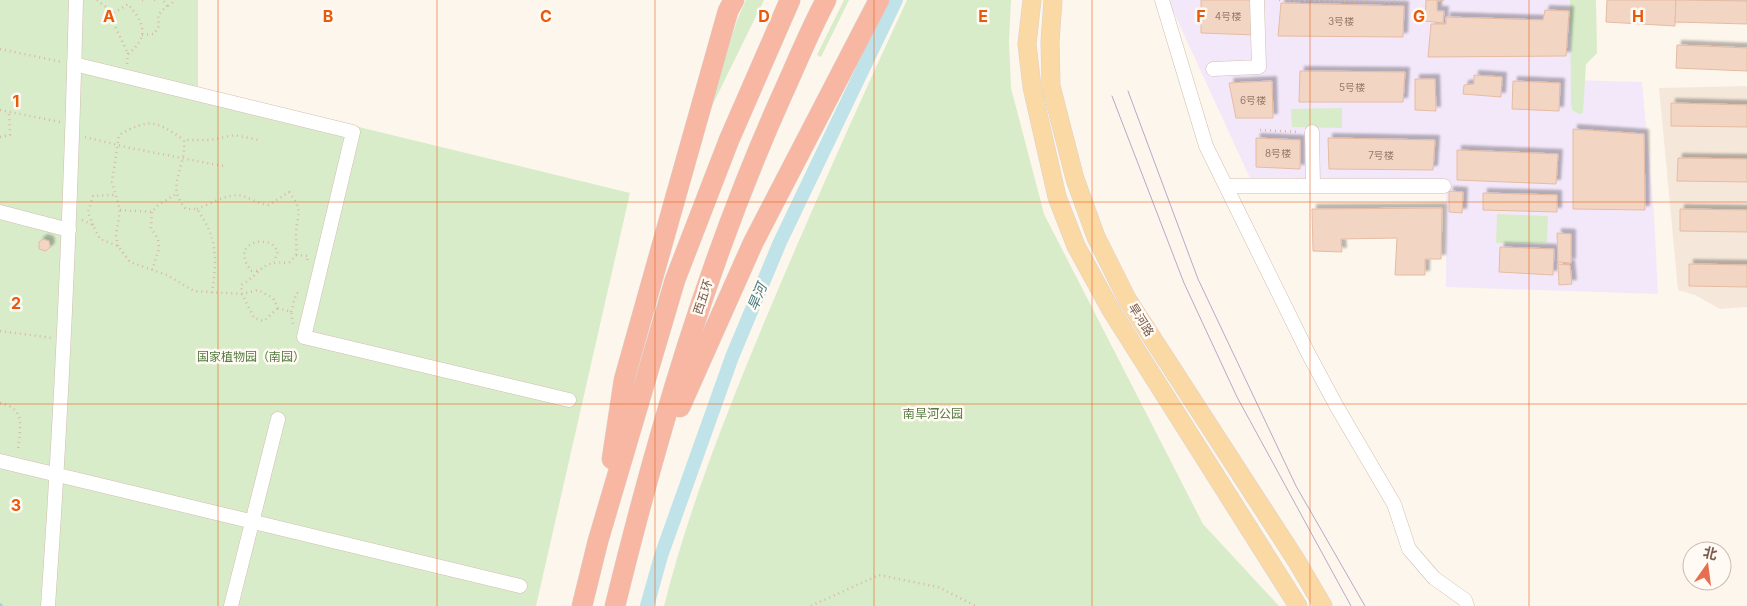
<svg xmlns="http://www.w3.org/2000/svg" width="1747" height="606" viewBox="0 0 1747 606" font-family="Inter,'Noto Sans SC',sans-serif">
<defs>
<filter id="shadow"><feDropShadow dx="4.5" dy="-4.5" stdDeviation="1" flood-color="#0004"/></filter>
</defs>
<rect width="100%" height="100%" fill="#fdf6ec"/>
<polygon fill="#f5e8da" points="1747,86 1747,307 1720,309 1695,295 1678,290 1659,88"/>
<polygon fill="#f3e8fa" points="1168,0 1575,0 1573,80 1642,82 1654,214 1658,294 1446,287 1446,179 1250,178"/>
<g fill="#d8ecc9">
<polygon points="0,0 198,0 198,88 630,193 536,606 0,606"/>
<polygon points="746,0 764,0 707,116 737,20"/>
<polygon points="844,0 849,0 821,57 817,55"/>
<path d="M 907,0 L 1011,0 L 1009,41 L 1011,88 L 1044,214 L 1203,524 L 1279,606 L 664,606 C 689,507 727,412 766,318 C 811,211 858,105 907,0 Z"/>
<polygon points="1570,0 1596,0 1597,53 1586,64 1583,113 1579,114 1572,110 1571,103"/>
<polygon points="1342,108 1342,128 1292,127 1291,109"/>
<polygon points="1497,214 1548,216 1547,243 1496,243"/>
</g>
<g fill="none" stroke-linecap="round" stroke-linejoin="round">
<polyline stroke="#a5d3da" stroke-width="4" points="0,605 1,606"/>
<polyline stroke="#bfe3e8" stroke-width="14" points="647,606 661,556 732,357 780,242 896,0"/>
</g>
<g fill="#f3d5c3" stroke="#e6bba3" filter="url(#shadow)">
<polygon points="1201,0 1255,0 1255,35 1201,33"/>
<polygon points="1426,0 1444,0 1437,1 1437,11 1444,11 1443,23 1425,21"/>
<polygon points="1607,0 1676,0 1675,26 1606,22"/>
<polygon points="1676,0 1747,1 1747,24 1675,22"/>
<polygon points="1281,3 1404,6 1403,37 1278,36"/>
<polygon points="1545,10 1569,11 1566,56 1428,57 1431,24 1446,24 1446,17 1543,20"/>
<polygon points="1677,45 1747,48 1747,71 1676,68"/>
<polygon points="1300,71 1405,72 1403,102 1299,102"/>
<polygon points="1474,75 1502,77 1501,97 1463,94 1464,85 1474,84"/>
<polygon points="1415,79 1435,79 1436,111 1415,110"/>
<polygon points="1272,81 1273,118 1236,118 1229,83"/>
<polygon points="1513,81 1560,83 1559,111 1512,109"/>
<polygon points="1671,103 1747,105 1747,127 1671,126"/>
<polygon points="1573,129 1644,134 1645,210 1573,209"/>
<polygon points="1256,138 1300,140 1300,169 1256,167"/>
<polygon points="1328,138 1435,140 1433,170 1329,169"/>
<polygon points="1457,150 1558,154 1556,184 1457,180"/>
<polygon points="1678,158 1747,159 1747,182 1677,181"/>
<polygon points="1449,191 1463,192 1462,213 1449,212"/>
<polygon points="1483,193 1557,195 1557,212 1483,210"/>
<polygon points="1442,208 1441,259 1425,259 1425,275 1395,275 1397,238 1341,239 1342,252 1313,251 1312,209"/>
<polygon points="1680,209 1747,210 1747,232 1680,231"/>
<polygon points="1557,233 1571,234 1571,263 1558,262"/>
<polygon points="43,239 49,241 50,247 46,251 39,249 39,242"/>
<polygon points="1500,247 1554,249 1553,275 1499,272"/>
<polygon points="1558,264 1570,265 1572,284 1559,285"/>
<polygon points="1689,264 1747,265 1747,287 1689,286"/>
</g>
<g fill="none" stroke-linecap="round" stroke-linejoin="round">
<defs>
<g id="minor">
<polyline points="1162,0 1206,146 1308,353 1337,407 1394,504 1409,549 1434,578 1465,600 1467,606"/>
<polyline points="74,64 353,132 304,337 569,400"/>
<polyline points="1213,69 1259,67 1257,0"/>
<polyline points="1312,132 1313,185"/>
<polyline points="1226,186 1444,186"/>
<polyline points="0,212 69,230"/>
<polyline points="0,461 520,586"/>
<path d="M 48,606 C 62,404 71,202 76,0"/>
<polyline points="231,606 278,419"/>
</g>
<g id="major">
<polyline points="1032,0 1027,44 1032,87 1057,197 1076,246 1111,310 1298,606"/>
<polyline points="1053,0 1050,42 1051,86 1075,179 1096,237 1127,299 1296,560 1323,606"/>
</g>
<g id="highway">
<polyline points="680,407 753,243 879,0"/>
<polyline points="612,459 624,380 728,11 734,0"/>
<polyline points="582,606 598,541 675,280 729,140 790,0"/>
<path d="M 615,606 C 658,431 709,257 783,93 C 797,62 810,30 826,0"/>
</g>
</defs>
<use href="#minor" stroke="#d1beb0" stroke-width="15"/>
<use href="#major" stroke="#dad1cd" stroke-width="19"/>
<use href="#highway" stroke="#dad1cd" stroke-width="21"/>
<g stroke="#d9b8a5" stroke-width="2.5" stroke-dasharray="1 4" stroke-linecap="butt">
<polyline points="97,0 114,13"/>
<polyline points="142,0 143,0"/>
<polyline points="154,0 156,0"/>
<polyline points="1279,0 1407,2"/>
<polyline points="168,6 176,0"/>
<polyline points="142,35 154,34 159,26 158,15 167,6 163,0"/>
<polyline points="0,49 62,62"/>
<path d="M 127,64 L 128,54 C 150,36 144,23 128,4 L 114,13 L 116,28 L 128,54"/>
<polyline points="0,110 60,122"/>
<polyline points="1260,130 1299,132"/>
<polyline points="0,137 10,135 9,112"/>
<polyline points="85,137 130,148 223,166"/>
<path d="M 197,209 C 210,204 230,192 243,196 C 252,199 259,204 269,205 L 289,192 C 304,212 297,212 296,234 C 296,241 297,248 296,255 L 289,263 C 259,260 263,273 241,285 L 242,294 L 254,318 L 264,321 L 278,308"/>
<polyline points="120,210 152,212 157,206 176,194"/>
<polyline points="82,220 93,225 100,239 118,246 130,262 167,275 194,291 242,294 258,290 273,298 278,308 291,312 293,324"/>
<polyline points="93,225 88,212 93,196 114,195"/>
<path d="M 118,246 L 116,236 L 120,210 L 112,182 L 119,135 C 149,118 155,120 184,140"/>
<polyline points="296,255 308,256 307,261"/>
<polyline points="152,270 159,249 158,239 151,228 152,212"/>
<path d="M 257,271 L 251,271 L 245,261 L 244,251 C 252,240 259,241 271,243 L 278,251 L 274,262"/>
<path d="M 212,293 C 217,258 218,239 197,209 L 186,209 C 164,185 187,168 184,140 L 210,140 L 235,135 L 258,140"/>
<polyline points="291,312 296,294 301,290"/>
<polyline points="0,331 52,338"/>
<path d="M 0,403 C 28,409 19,429 18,452"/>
<polyline points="811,606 879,575 938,587 976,606"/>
</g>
<use href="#minor" stroke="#fff" stroke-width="14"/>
<use href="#major" stroke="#fbd9a5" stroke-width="18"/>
<use href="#highway" stroke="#f7b7a3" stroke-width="20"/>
<g stroke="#b9a8c9" stroke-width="1">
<polyline points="1128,91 1198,279 1296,486 1365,606"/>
<polyline points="1112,96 1184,283 1237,397 1351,606"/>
</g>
</g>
<path fill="none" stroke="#e8590c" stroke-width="1" stroke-opacity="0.55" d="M 218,0 L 218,606M 437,0 L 437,606M 655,0 L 655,606M 874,0 L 874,606M 1092,0 L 1092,606M 1310,0 L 1310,606M 1529,0 L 1529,606M 0,202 L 1747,202M 0,404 L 1747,404"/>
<g text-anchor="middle" stroke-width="5" stroke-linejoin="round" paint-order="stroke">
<g font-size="10" fill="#987a6a">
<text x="1228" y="20">4号楼</text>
<text x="1341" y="25">3号楼</text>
<text x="1352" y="91">5号楼</text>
<text x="1253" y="104">6号楼</text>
<text x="1278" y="157">8号楼</text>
<text x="1381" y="159">7号楼</text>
</g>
<g font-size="12" fill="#7a5c4d" stroke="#fffaf3">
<text transform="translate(703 297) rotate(-72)" y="4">西五环</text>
<text transform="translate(1141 320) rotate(58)" y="4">旱河路</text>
</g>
<g font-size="12" fill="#537a41" stroke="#fffaf3">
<text x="251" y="361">国家植物园（南园）</text>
<text x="933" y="418">南旱河公园</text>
</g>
<g font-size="14" font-style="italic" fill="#437c86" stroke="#fffaf3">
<text transform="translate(757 297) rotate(-67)" y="5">旱河</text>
</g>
</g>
<g font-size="16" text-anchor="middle" font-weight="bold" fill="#e8590c" stroke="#fffaf3" stroke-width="5" stroke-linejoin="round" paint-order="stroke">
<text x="109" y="22">A</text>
<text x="328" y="22">B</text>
<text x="546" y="22">C</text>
<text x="764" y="22">D</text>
<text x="983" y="22">E</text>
<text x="1201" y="22">F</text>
<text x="1419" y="22">G</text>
<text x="1638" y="22">H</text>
<text x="16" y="107">1</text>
<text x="16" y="309">2</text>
<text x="16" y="511">3</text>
</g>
<g transform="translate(1707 566) rotate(14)"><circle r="24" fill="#fffaf3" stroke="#cabbb1"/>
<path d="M0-4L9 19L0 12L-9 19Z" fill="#e76f51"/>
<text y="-8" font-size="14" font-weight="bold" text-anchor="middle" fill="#7a5c4d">北</text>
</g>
</svg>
